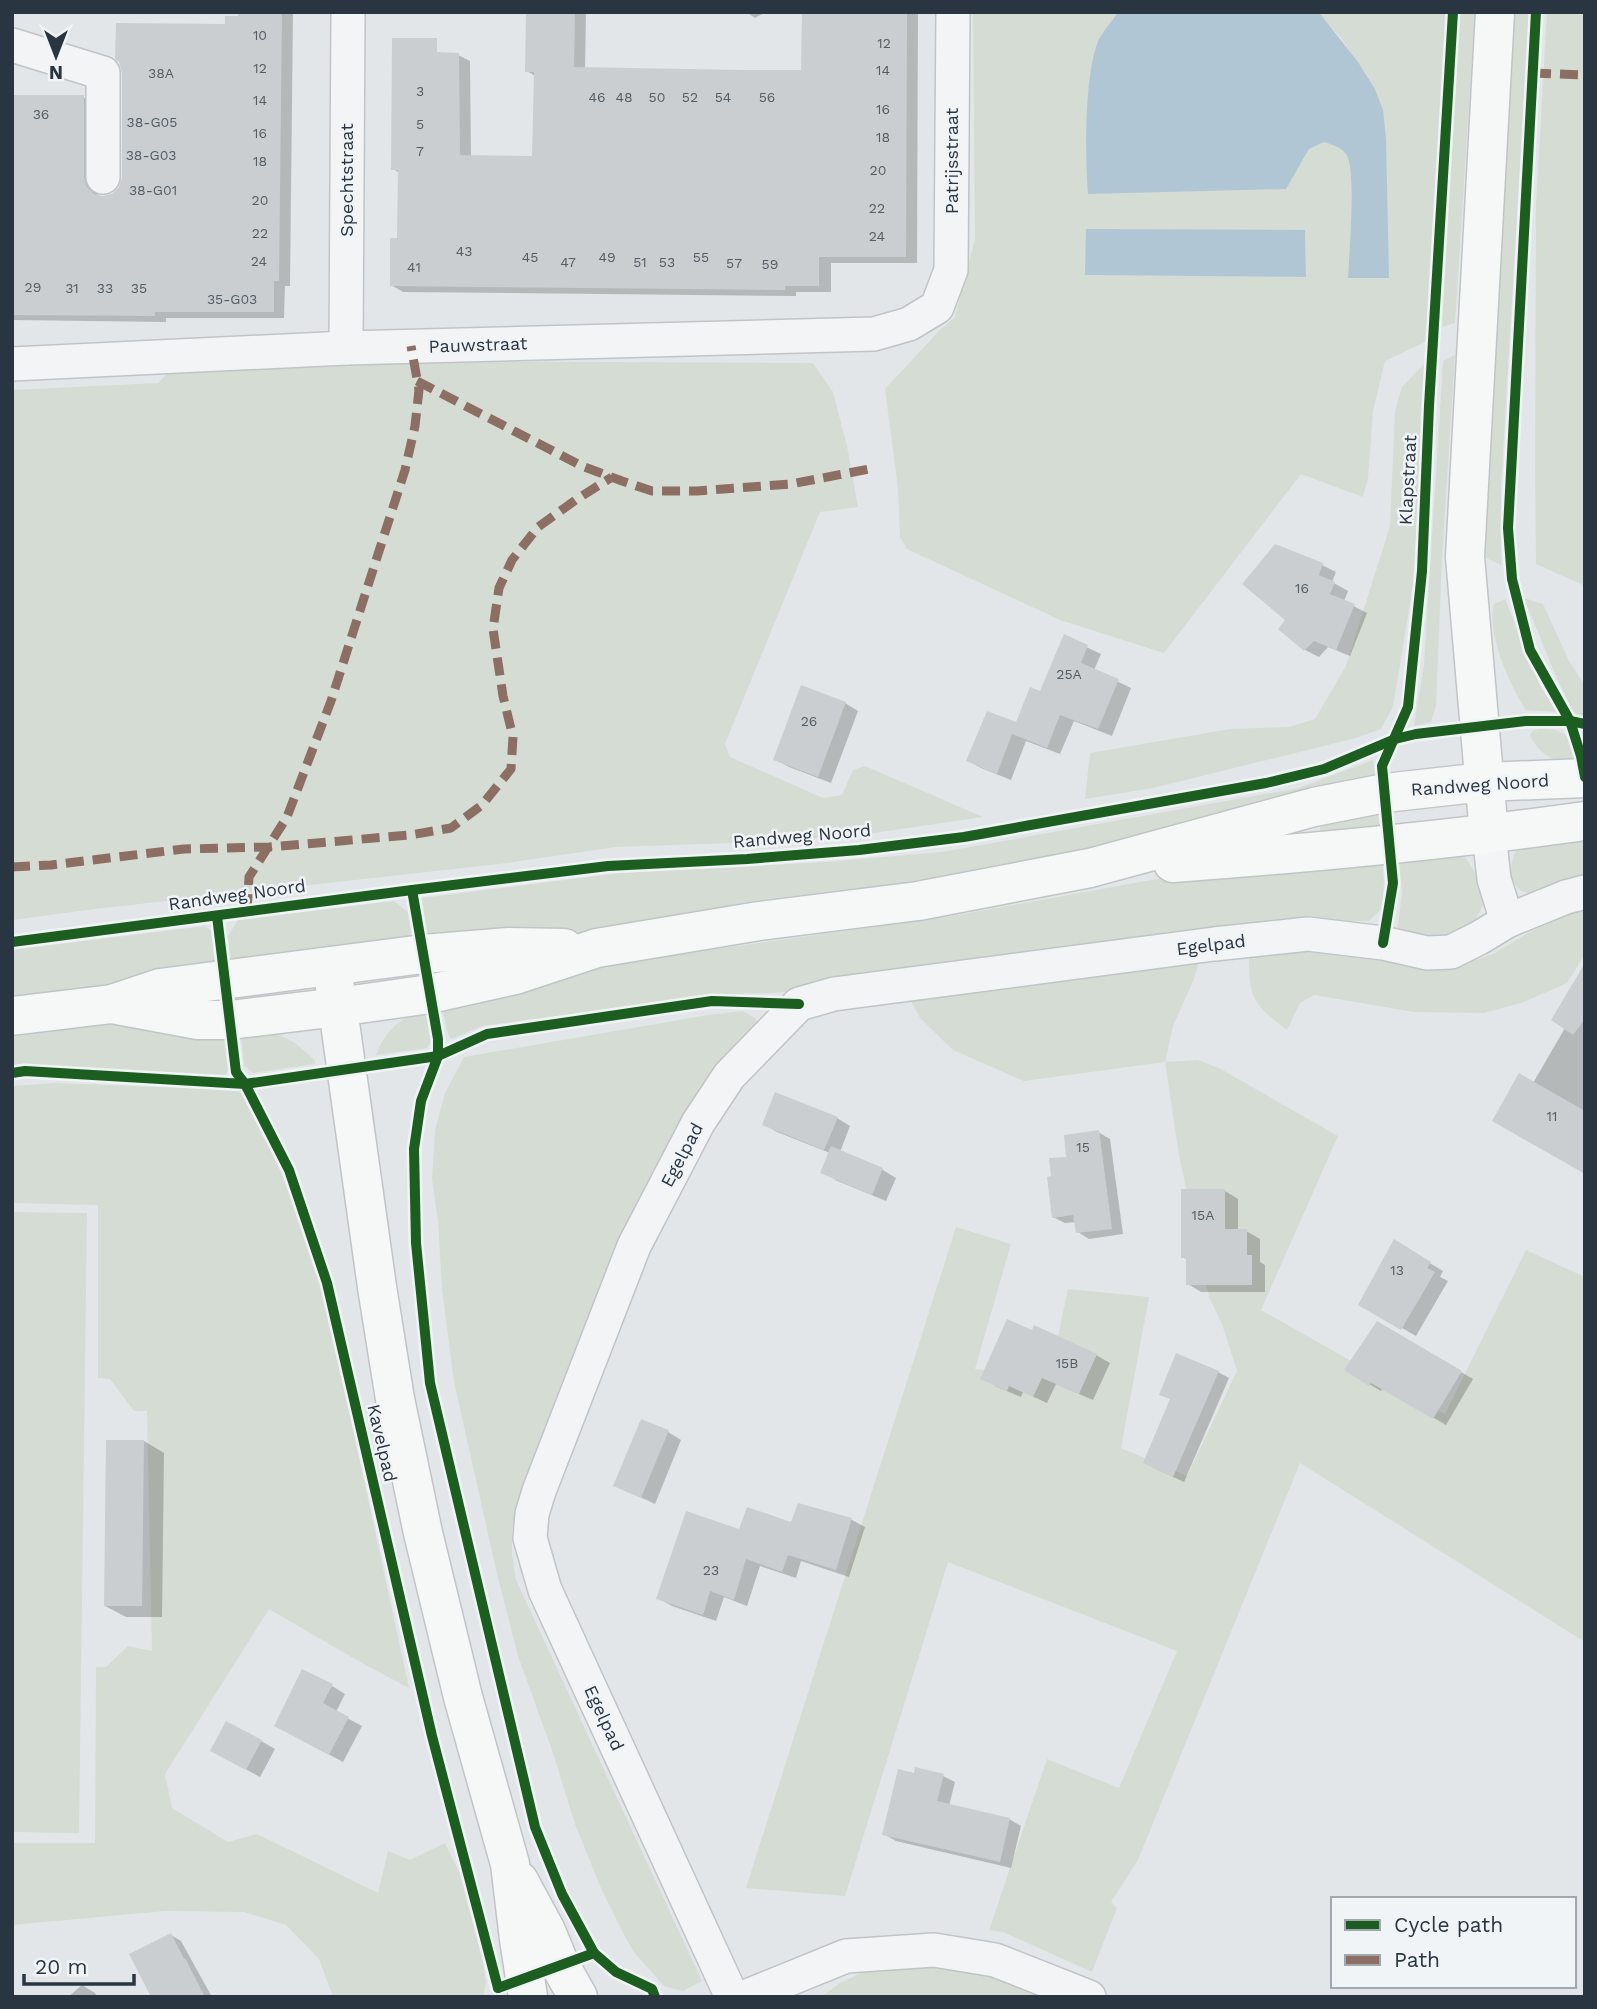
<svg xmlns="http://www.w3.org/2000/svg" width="1597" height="2009" viewBox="0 0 1597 2009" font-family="'Work Sans',sans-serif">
<rect width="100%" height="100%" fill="#e3e6e8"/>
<g fill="#d5dcd3" fill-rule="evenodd">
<path d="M 973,12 L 1118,12 L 1100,38 L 1285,189 L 1309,149 L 1324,141 C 1333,145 1341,147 1347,156 C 1356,172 1349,254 1348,277 L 1388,278 L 1386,138 L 1375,89 L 1341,38 L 1318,12 L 1447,12 L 1427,341 L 1385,361 L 1373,411 L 1368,478 L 1363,497 L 1301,474 L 1164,653 L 1060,620 L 907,549 L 900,537 L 898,489 L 885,389 L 938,332 L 955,317 L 975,239 ZM 1086,230 L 1305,230 L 1306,277 L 1086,275 Z"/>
<polygon points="1460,12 1475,12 1455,323 1442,327"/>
<polygon points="1513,12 1529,12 1501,486 1501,565 1486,558 1487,475"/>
<polygon points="1547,12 1585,12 1585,586 1536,564 1535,472 1536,205"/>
<polygon points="1455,355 1442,558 1436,706 1431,722 1414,726 1424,664 1443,361"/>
<polygon points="435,361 813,363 833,392 847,446 858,507 820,512 725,744 730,757 823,798 842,795 853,770 865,766 983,817 867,834 765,842 616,847 499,864 95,909 12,920 12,390 158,383 170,371"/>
<polygon points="1426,362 1413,585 1393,707 1381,729 1356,738 1153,788 1085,799 1090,753 1230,729 1289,727 1315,719 1346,666 1390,526 1395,411 1402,387"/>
<polygon points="1524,598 1543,604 1569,661 1585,686 1585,718 1573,712 1555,674"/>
<path d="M 1505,599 L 1541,688 L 1558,712 L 1526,710 C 1510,686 1486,633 1494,604 Z"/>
<path d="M 1539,729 C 1566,728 1574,738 1577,764 C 1556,764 1539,754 1530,736 L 1532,731 Z"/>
<polygon points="1373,760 1376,782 1176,831 1048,857 902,883 752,901 561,939 429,945 422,898 620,873 826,862 942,852 1299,788"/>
<polygon points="1378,806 1380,835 1322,839 1319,823"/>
<path d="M 1585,831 L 1585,873 L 1582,878 C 1570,882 1546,895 1534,894 C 1507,892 1507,865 1518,847 Z"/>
<polygon points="1452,851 1466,858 1479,879 1483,905 1475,920 1459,937 1438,940 1397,932 1402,893 1399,855"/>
<polygon points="1382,856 1384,882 1382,908 1369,921 1287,921 793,992 713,995 482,1026 451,1039 448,1034 441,1004 637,960 952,916 1201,871"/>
<polygon points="394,901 408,912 413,947 232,971 228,936 238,920"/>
<path d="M 1585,907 L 1585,954 L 1567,983 L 1524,1002 L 1484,1013 L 1414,1012 L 1314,995 L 1300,1003 L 1287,1030 C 1249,1002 1249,995 1249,949 L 1326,945 L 1441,963 L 1466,963 L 1493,954 L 1528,933 Z"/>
<polygon points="205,926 211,931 216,971 12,997 12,950"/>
<polygon points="1201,954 1194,979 1173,1026 1165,1062 1198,1060 1219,1068 1338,1136 1261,1310 1445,1414 1526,1250 1585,1277 1585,1642 1300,1463 1138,1860 1111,1902 1117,1908 1092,1972 1003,1932 989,1930 1047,1759 1119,1788 1177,1651 948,1562 845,1896 746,1888 956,1227 1011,1244 975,1369 1049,1379 1068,1289 1149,1297 1121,1448 1187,1476 1237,1371 1222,1324 1209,1297 1179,1155 1165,1062 1024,1081 953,1050 920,1018 907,993"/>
<path d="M 426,1008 L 432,1041 L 427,1048 L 376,1055 C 385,1030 402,1017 426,1008 Z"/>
<polygon points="743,1011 756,1019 758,1028 616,1259 512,1529 512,1554 516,1580 702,1981 683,1991 664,1986 633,1951 621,1929 600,1886 575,1824 553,1753 518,1656 497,1574 454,1382 442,1289 438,1221 432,1179 435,1130 445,1093 464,1057 708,1015"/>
<polygon points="124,1021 223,1033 229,1069 225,1075 29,1065 12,1067 12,1037"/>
<path d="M 241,1031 C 277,1032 289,1034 315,1061 L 315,1064 L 253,1073 L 244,1065 Z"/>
<polygon points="56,1083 239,1090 254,1113 290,1192 323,1291 409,1688 360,1662 269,1609 165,1774 172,1808 228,1842 257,1834 378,1893 388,1851 410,1860 445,1843 460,1874 483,1962 486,1983 483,1997 333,1997 319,1959 286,1925 244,1912 165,1911 12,1925 12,1843 95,1843 96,1667 106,1667 128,1646 152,1651 147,1411 134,1411 110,1379 98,1378 98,1205 12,1203 12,1086"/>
<polygon points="12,1212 87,1213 79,1833 12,1832"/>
<polygon points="972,1963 1075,1997 821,1997 840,1983 863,1972 924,1964"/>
</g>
<g fill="#b1c6d4">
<path d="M 1118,12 L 1318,12 L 1322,16 L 1358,62 L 1375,89 L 1383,110 L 1386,138 L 1389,278 L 1348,278 C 1349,255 1356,172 1347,156 C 1342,147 1333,145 1324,142 L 1309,149 L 1286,189 L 1088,194 C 1085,156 1084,73 1099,39 C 1104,30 1112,21 1118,12 Z"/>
<polygon points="1086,229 1305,230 1306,277 1085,275"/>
</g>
<g fill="#0003">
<polygon points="245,12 293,12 290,286 285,286 284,318 166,318 166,322 12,320 12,96 83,97 94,104 94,185 97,194 100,197 114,195 279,25"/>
<polygon points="528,12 586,12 585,69 803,72 804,12 918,12 917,263 831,263 831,292 796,292 796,296 403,292 391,285 399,240 400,173 393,169 458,55 470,61 471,157 534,158 535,76 527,71"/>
<polygon points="746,12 766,12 755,18"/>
<polygon points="1322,565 1336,572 1332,582 1348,591 1344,601 1367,613 1350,656 1328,647 1319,657 1305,650 1280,629"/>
<polygon points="1065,637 1101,654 1094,670 1131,688 1112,736 1074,721 1060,754 1026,741 1011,780 981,768 968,761 1017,724 1041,694"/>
<polygon points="845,703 858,711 831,783 789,767 775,759"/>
<polygon points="1585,981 1585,1172 1533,1083 1565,1028"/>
<polygon points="837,1118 850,1126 840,1152 883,1170 896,1178 886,1201 835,1180 830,1153 777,1132 764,1124"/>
<polygon points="1098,1132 1110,1139 1123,1234 1089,1239 1078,1232 1076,1222 1065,1223 1053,1217 1053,1178 1068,1158"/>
<polygon points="1225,1191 1238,1199 1238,1231 1246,1231 1260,1239 1260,1262 1265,1265 1265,1292 1201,1292 1188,1284 1188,1260 1182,1257"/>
<polygon points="1395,1242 1443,1271 1440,1277 1448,1281 1416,1336 1360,1304"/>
<polygon points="1378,1323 1473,1379 1446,1425 1383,1388 1381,1391 1369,1384"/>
<polygon points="1096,1355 1110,1363 1093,1400 1056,1384 1047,1403 1023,1392 1021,1397 995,1386"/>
<polygon points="1218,1372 1229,1378 1184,1482 1156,1469"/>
<polygon points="668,1432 681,1440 655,1504 615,1485"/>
<polygon points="144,1441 164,1453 162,1617 126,1617 105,1606"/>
<polygon points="799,1505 852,1520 865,1527 849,1577 801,1561 796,1578 760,1566 747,1606 724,1597 716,1621 672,1606 658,1598 740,1531 792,1524"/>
<polygon points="332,1686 345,1694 336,1712 362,1726 343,1762 289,1733"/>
<polygon points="261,1741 275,1749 260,1777 225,1758"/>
<polygon points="943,1776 955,1782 949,1806 1009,1819 1021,1826 1011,1868 896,1841 884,1834"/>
<polygon points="171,1935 181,1941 212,1997 153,1997"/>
<polygon points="82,1985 95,1993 98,1997 68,1997"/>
</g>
<g fill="#cbced0">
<polygon points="238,12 282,12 279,281 274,281 274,312 155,312 155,316 12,315 12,95 84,95 84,177 86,186 94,194 102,196 112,194 119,187 122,177 122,73 119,62 115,59 116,23 225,24 225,16 238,16"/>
<polygon points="526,12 575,12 574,67 742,70 801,70 802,12 907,12 906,257 819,257 819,286 785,286 785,290 390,286 390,238 397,238 398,170 391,170 392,38 437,38 437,52 459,53 460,155 532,156 534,72 525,72"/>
<polygon points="1275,544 1323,563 1319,575 1335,582 1330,594 1355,604 1336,650 1314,641 1304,651 1278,629 1285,620 1242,584"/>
<polygon points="1064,634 1088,645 1081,663 1119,679 1098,729 1060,715 1047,748 1012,734 997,774 966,761 987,711 1016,722 1030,687 1040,691"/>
<polygon points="801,685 846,702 818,777 773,760"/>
<polygon points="1585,963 1585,1019 1573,1035 1551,1020"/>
<polygon points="1519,1073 1585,1111 1585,1174 1492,1121"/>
<polygon points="775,1092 838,1117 824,1150 762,1125"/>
<polygon points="1099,1130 1112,1229 1076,1233 1073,1215 1052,1218 1047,1177 1051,1176 1049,1158 1066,1157 1064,1135"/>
<polygon points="831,1146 883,1168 872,1195 820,1173"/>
<polygon points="1181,1189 1225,1189 1225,1229 1247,1229 1247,1255 1252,1255 1252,1285 1186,1285 1186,1258 1181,1258"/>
<polygon points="1394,1239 1431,1262 1427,1268 1435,1272 1401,1330 1358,1305"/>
<polygon points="1007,1319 1032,1330 1034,1325 1097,1354 1079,1394 1042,1378 1033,1397 1009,1386 1007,1391 980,1379"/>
<polygon points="1377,1321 1462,1371 1433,1419 1371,1383 1369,1386 1344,1370"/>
<polygon points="1176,1353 1219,1371 1173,1477 1143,1463 1170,1399 1159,1395"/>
<polygon points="641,1419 669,1430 641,1498 613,1486"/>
<polygon points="106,1440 144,1440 142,1606 104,1606"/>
<polygon points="798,1503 852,1518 836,1570 788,1555 782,1572 746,1559 734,1600 710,1591 703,1615 656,1599 686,1511 739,1529 747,1507 791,1522"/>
<polygon points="302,1669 333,1684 323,1703 349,1717 329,1755 274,1726"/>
<polygon points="226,1721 262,1740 246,1770 210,1751"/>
<polygon points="915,1767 944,1774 937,1801 1010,1818 1000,1862 882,1835 898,1769 914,1773"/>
<polygon points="171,1933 184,1959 185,1958 205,1997 151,1997 129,1954"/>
</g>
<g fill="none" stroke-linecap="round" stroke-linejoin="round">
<defs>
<g id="street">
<polyline points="12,45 103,73 103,177"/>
<polyline points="346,348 348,12"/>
<polyline points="12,364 346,348 874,334 909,324 937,307 951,270 953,12"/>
<polyline points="1489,834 1494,879 1507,921"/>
<polyline points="732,1997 545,1590 530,1538 532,1514 539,1491 634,1246 698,1123 729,1076 799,1004 834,994 1214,944 1308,934 1383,943 1427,953 1451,952 1479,938 1507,921 1566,897 1585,892"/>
<polyline points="745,1997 846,1956 934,1950 995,1960 1089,1997"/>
</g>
<g id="secondary">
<polyline points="1489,834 1465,557 1495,12"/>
<path d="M 1173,863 C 1311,853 1448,840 1585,821"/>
<polyline points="332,966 377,1287 395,1399 423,1533 463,1697 510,1864 519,1939 528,1997"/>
<polyline points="112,1004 198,1020 230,1020 338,1007 430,994 515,975 597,948 759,921 918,901 1090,868 1314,807 1385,793 1484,782 1585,778"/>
<polyline points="12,1016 112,1004 160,988 423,954 509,947 564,948"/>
<polyline points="519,1881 546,1931 560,1965 578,1997"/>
</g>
</defs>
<use href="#street" stroke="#c1c4c6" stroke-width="36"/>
<use href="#secondary" stroke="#c1c4c6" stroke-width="41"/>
<use href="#street" stroke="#f2f4f5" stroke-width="33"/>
<use href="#secondary" stroke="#f6f7f7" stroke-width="38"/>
<g stroke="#8d6e63" stroke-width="9" stroke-dasharray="18 9" stroke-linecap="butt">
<polyline points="1533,73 1585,75"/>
<polyline points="417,381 582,466 622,481 652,491 697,491 791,484 869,469"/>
<polyline points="12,867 51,865 184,849 269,847 410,835 451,828 482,805 511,769 513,737 503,696 493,629 499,588 512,560 538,527 577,499 612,477"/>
<polyline points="247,912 249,877 287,817 331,701 405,470 415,426 419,390 411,346"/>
</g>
<defs>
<g id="cycleway">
<polyline points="1536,12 1508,528 1512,579 1530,650 1570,721 1581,756 1585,777"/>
<polyline points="412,890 438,1039 438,1056 421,1101 414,1149 416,1243 430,1383 535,1827 562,1894 594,1953 616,1972 652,1989 655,1997"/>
<polyline points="217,916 236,1072 245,1084 289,1170 327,1283 432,1736 498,1988"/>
<polyline points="12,942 412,890 608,866 747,859 859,850 964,837 1266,783 1324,769 1395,739 1416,734 1526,721 1570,721 1585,724"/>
<polyline points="1383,943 1393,883 1382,766 1408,707 1422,571 1429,406 1453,12"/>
<polyline points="12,1073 25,1071 245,1084 438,1056 487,1034 712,1001 799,1004"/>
<polyline points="498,1988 594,1953"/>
</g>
</defs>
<use href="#cycleway" stroke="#f1f4f7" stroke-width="15"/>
<use href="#cycleway" stroke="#1b5e20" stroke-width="10"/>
</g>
<g text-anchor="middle" stroke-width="5" stroke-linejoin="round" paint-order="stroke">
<g font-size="14" fill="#525d66">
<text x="260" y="40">10</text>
<text x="884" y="48">12</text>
<text x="260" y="73">12</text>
<text x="883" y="75">14</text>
<text x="161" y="78">38A</text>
<text x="420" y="96">3</text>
<text x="597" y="102">46</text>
<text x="624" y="102">48</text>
<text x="657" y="102">50</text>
<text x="690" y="102">52</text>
<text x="723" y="102">54</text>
<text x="767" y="102">56</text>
<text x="260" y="105">14</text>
<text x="883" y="114">16</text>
<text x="41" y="119">36</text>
<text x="152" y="127">38-G05</text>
<text x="420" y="129">5</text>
<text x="260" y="138">16</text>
<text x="883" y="142">18</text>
<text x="420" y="156">7</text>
<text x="151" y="160">38-G03</text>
<text x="260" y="166">18</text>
<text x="878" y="175">20</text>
<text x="153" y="195">38-G01</text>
<text x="260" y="205">20</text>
<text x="877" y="213">22</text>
<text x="260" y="238">22</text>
<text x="877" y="241">24</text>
<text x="464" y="256">43</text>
<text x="530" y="262">45</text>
<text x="607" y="262">49</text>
<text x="701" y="262">55</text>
<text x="259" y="266">24</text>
<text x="568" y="267">47</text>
<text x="640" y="267">51</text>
<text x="667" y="267">53</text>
<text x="734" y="268">57</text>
<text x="770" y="269">59</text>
<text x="414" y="272">41</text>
<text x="33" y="292">29</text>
<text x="72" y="293">31</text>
<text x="105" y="293">33</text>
<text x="139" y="293">35</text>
<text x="232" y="304">35-G03</text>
<text x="1302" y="593">16</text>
<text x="1069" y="679">25A</text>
<text x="809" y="726">26</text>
<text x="1552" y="1121">11</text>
<text x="1083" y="1152">15</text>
<text x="1203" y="1220">15A</text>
<text x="1397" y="1275">13</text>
<text x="1067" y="1368">15B</text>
<text x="711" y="1575">23</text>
</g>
<g font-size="18" fill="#293642" stroke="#f1f4f7">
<text transform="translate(952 161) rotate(-90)" y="6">Patrijsstraat</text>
<text transform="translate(347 180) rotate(-90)" y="6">Spechtstraat</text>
<text transform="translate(478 345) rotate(-2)" y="6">Pauwstraat</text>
<text transform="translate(1408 480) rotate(-87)" y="6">Klapstraat</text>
<text transform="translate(1480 785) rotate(-4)" y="6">Randweg Noord</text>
<text transform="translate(802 836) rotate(-5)" y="6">Randweg Noord</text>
<text transform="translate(237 895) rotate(-8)" y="6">Randweg Noord</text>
<text transform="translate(1211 945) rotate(-7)" y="6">Egelpad</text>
<text transform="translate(682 1155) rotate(-62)" y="6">Egelpad</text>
<text transform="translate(382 1443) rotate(77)" y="6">Kavelpad</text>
<text transform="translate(604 1718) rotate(65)" y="6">Egelpad</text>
</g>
</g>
<rect width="1597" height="2009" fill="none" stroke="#293642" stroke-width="28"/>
<rect x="1331" y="1897" width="245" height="91" fill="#f1f4f7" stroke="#a1a8af" stroke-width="2"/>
<rect x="1345" y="1920" width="35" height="10" fill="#1b5e20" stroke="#a1a8af" stroke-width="2"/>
<text x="1394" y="1932" font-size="21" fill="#293642">Cycle path</text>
<rect x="1345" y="1955" width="35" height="10" fill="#8d6e63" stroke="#a1a8af" stroke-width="2"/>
<text x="1394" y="1967" font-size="21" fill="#293642">Path</text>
<g transform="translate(56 56) rotate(180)" stroke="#f1f4f7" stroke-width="5" paint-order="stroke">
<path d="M0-5L12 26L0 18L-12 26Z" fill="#293642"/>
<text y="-10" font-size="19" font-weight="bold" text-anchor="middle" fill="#293642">N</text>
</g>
<path d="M24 1974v10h110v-10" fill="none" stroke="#293642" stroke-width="3.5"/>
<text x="35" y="1974" font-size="21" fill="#293642" stroke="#f1f4f7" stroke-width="5" paint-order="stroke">20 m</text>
</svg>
